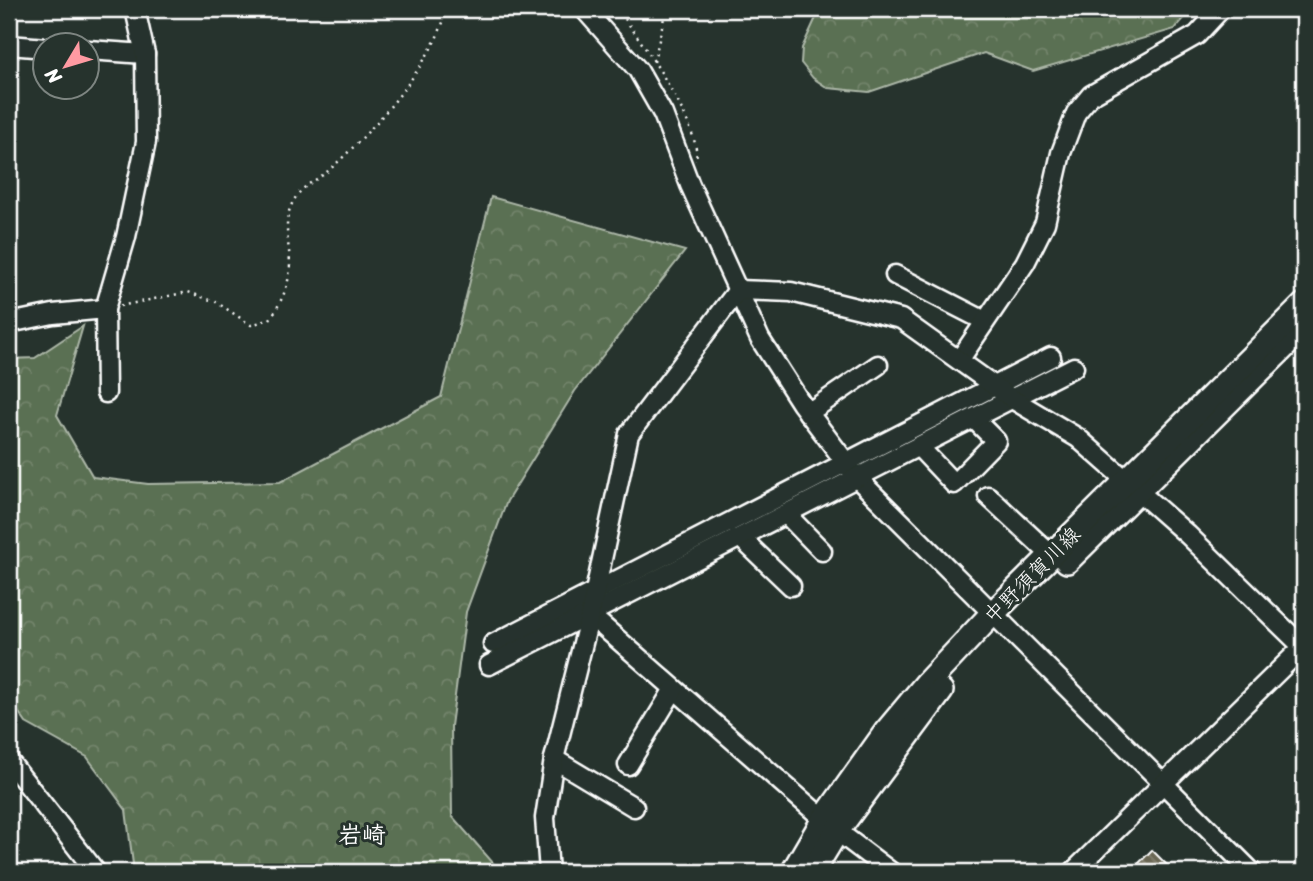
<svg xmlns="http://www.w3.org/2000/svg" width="1313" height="881" viewBox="0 0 1313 881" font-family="Sriracha,'Klee One',sans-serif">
<defs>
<pattern id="forest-crowns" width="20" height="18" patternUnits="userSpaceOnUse" patternTransform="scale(1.75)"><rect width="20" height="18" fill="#5a6f52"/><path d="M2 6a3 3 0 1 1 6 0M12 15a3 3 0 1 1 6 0" fill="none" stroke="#73856c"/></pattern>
<pattern id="building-back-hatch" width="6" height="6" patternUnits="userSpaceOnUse" patternTransform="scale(1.75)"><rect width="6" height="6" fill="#696652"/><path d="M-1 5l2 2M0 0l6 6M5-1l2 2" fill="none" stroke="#807d6c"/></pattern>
</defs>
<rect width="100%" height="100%" fill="#26332d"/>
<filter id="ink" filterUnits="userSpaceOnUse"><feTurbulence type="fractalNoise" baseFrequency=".0143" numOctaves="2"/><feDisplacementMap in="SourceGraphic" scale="14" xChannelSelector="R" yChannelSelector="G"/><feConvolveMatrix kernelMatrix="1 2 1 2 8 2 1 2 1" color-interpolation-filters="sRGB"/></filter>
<g filter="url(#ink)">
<g fill="url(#forest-crowns)" stroke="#acb7a8" stroke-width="2">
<polygon points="820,9 1192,9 1175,29 1033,71 984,53 869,92 828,88 813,78 801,63 802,48"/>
<polygon points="491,197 685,251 575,391 507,501 466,612 451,726 452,816 501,872 134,872 126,810 87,757 26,723 9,698 9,359 35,358 83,326 57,415 93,477 148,484 280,482 441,397"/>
</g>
<polygon fill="url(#building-back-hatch)" stroke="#fff" stroke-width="2" points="1152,850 1174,872 1130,872"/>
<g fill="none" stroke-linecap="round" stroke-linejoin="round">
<defs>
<g id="minor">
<polyline points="584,9 638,70 663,114 690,185 760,339 801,403 859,480 1252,872"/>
<polyline points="9,45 46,48"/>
<polyline points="88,50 145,54"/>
<polyline points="895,275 985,321"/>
<polyline points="9,323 53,314 105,309"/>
<polyline points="960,359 1025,263 1045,223 1061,153 1076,113 1091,95 1197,35 1221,9"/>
<polyline points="106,393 105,309 126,237 146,142 145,54 135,9"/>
<polyline points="808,413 878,365"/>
<polyline points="920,448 954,484 996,441 975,420"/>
<polyline points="988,496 1051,555"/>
<polyline points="787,515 822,551"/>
<polyline points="741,538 791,586"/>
<polyline points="590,615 837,831 891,872"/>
<polyline points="493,644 1051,357"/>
<polyline points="489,665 1074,367"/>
<polyline points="554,759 634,807"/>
<polyline points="9,761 96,872"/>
<polyline points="628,765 674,689"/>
<polyline points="549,872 545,818 554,759 590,615 629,434 738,290 791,292 901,319 1014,400 1078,438 1188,535 1304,648"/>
<polyline points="1073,872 1304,646"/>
</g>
<g id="major">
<polyline points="1067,561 1304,327"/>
<polyline points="793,872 824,819 886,732 927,683 991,615 1304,305"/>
<polyline points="812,872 837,831 941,691"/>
</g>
</defs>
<use href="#minor" stroke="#fff" stroke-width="23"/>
<use href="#major" stroke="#fff" stroke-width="28"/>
<g stroke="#fff" stroke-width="2.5" stroke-dasharray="2 5" stroke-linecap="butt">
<path d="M 625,19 C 644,45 703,130 696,161"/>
<polyline points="654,62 666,9"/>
<path d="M 120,306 L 188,292 L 216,302 L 251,325 L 270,319 C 281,303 290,284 290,264 C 289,238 280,216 299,193 C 306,184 320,178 328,171 C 369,135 435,62 447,9"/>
</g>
<use href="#minor" stroke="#26332d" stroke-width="18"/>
<use href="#major" stroke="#26332d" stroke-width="23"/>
</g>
</g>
<g text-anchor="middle" stroke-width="6" stroke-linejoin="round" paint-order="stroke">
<g font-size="21" fill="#fff" stroke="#26332d">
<text transform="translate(1032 575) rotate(-45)" y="7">中野須賀川線</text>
</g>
<g font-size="24" font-weight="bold" fill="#fff" stroke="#26332d">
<text x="362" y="843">岩崎</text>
</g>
</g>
<rect width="1313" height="881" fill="none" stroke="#26332d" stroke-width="35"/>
<rect x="18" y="18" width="1278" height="846" fill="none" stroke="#fff" stroke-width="2.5" filter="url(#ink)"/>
<g transform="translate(66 66) rotate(232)"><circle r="33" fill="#26332d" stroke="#7d8581" stroke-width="2"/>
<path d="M0-5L12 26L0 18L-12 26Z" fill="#ff9aa2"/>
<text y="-10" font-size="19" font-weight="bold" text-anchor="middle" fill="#ffffff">N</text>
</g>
</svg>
